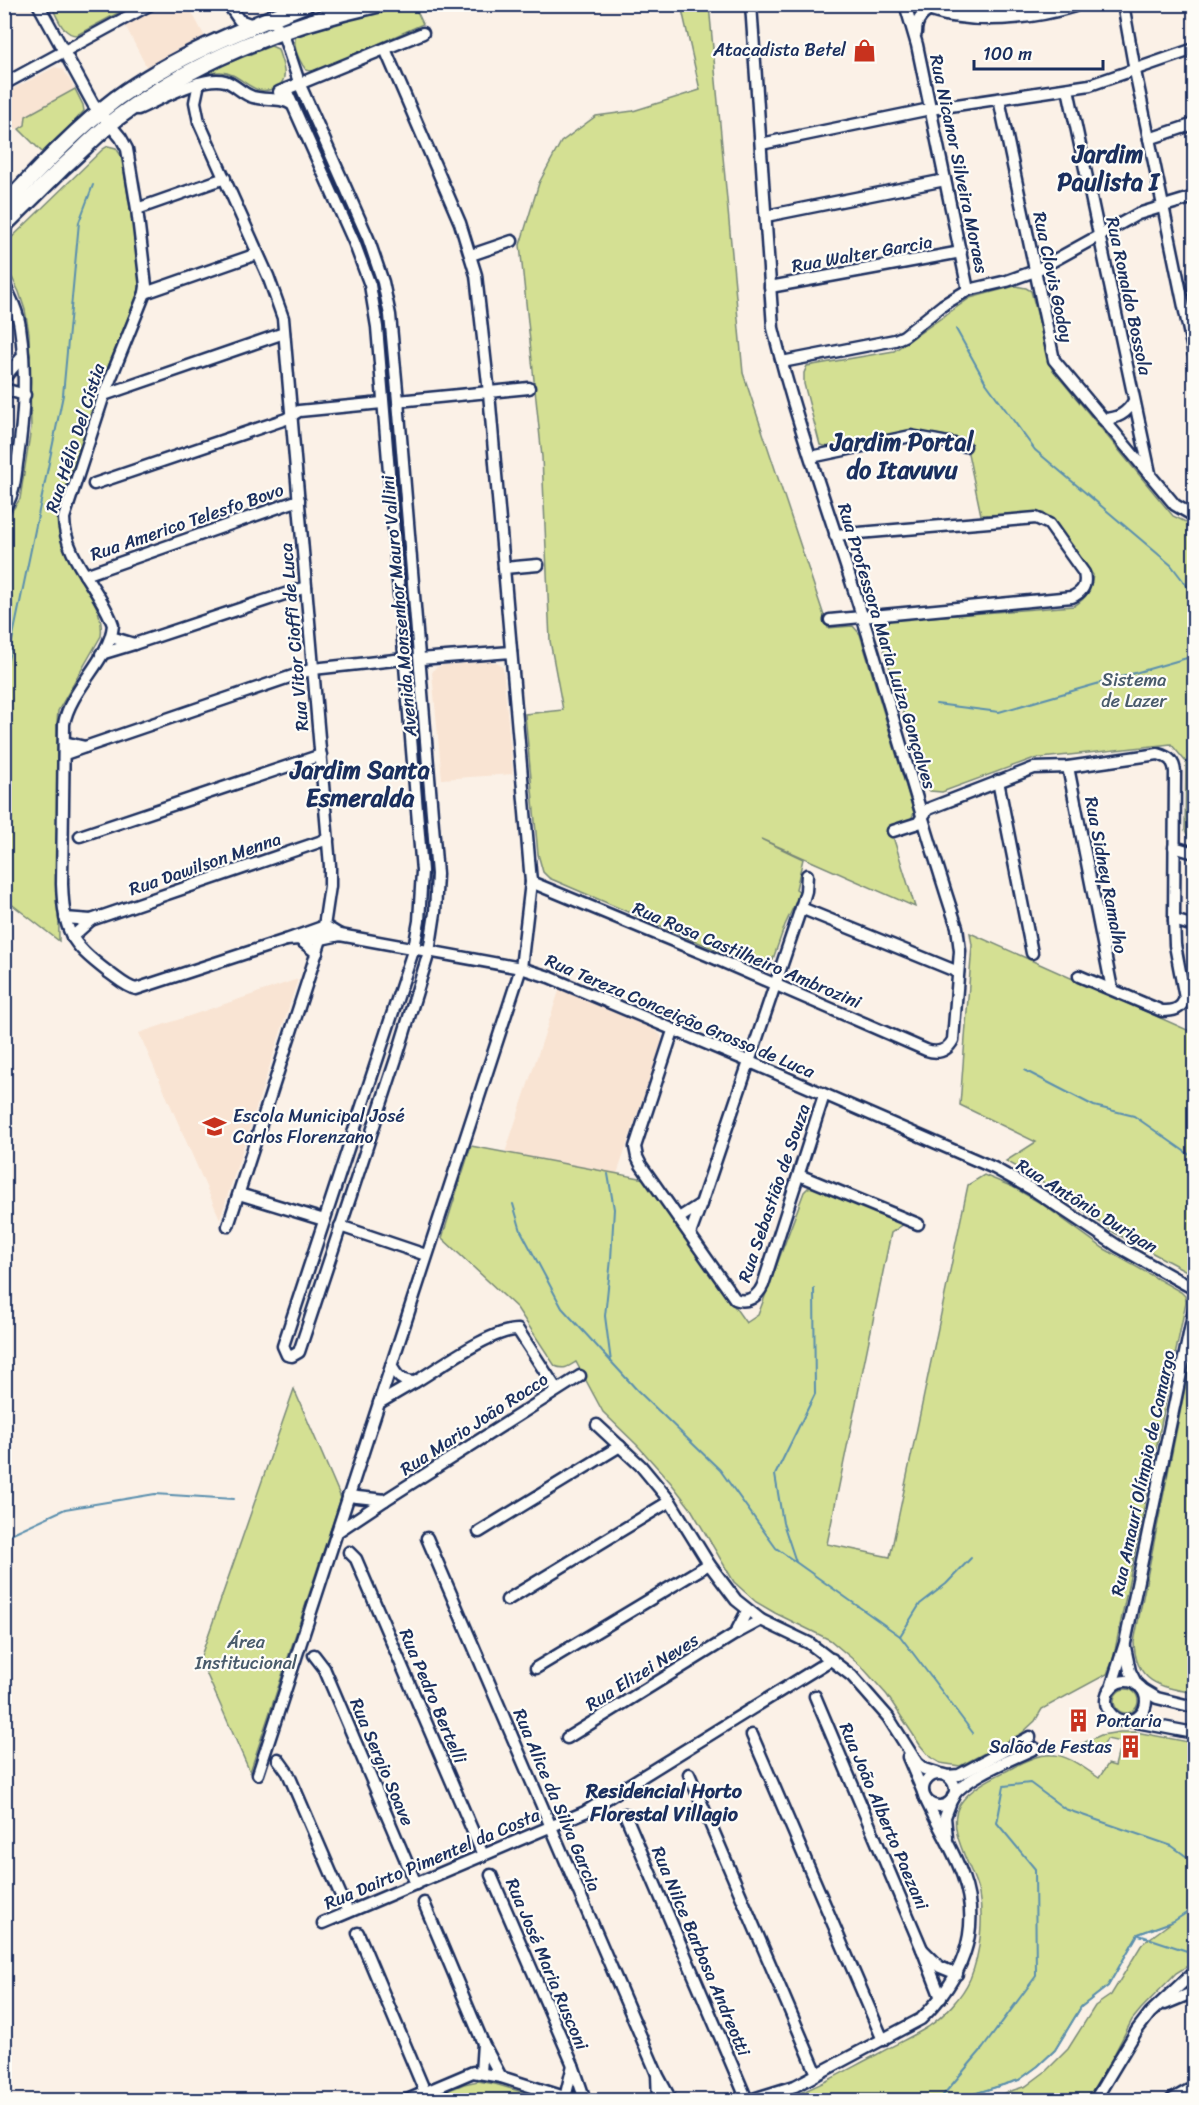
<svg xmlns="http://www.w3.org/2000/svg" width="1199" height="2105" viewBox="0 0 1199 2105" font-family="Sriracha,sans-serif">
<rect width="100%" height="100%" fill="#fbf1e7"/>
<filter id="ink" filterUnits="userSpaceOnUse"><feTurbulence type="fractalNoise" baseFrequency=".0167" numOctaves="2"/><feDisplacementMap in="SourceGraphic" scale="12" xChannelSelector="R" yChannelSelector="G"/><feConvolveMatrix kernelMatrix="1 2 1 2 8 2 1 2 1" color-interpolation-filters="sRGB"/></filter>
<g filter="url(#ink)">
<g fill="#f9e4d3">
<polygon points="164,5 188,5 205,37 176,50 147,68 125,25"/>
<polygon points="55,67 63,69 75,89 26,116 27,122 23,127 16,129 12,125 5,129 5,93"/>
<polygon points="491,661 497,662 503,668 513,774 442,779 432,673 435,668 442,665"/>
<polygon points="298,979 220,1219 139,1033"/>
<polygon points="560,988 653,1029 661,1035 662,1042 617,1174 505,1153"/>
</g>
<g fill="#d4e093" stroke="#788878" stroke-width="1.5">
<path d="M 51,5 L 133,5 L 77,35 C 62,35 57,16 51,5 Z"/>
<path d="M 401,5 L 414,5 L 423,24 L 315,72 L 306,70 C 298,59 292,47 296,34 L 382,8 Z"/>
<polygon points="681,5 709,5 743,373 828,628 853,626 860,634 914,813 911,819 890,827 915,907 761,839 803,859 796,889 800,892 799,895 785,925 773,959 765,967 756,967 549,878 543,872 538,854 525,714 563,710 550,641 542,457 520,245 539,183 561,142 596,116 633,111 700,90"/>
<path d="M 271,46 L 278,49 C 281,61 291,79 277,87 C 252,100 243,73 221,72 C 214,71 206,75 199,78 L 200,74 Z"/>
<polygon points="75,89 83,105 84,111 44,154 19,129 25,125 26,116"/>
<path d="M 108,146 L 116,148 L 122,157 L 140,272 L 139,291 L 103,379 L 59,507 C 50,559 107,594 101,636 L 58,711 L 57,722 L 59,941 L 5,899 L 5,521 L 20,499 L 31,428 L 29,333 L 25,310 L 19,292 L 5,263 L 5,244 L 103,149 Z"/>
<path d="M 1015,286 L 1026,288 L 1031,291 L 1052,369 L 1173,516 L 1194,526 L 1194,841 L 1189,838 L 1185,830 L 1186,762 L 1171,744 L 1032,759 L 942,792 L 930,791 L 925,785 L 879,633 L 879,627 L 891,620 L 1074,606 C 1087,598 1091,590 1093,575 L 1049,516 L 1043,513 L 981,515 L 965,439 L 910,430 L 829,447 L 820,445 L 804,384 L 804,373 L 807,366 L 894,351 L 970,298 Z"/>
<polygon points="970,933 1194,1033 1194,1275 1115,1233 1037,1178 1006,1161 1036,1142 960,1105 972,945"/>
<path d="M 471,1146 L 645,1179 L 746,1323 L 758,1315 L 804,1192 L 808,1188 L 813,1187 L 904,1224 L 891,1233 L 827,1544 L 890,1557 L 968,1185 L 984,1175 L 1013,1187 L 1042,1204 L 1103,1248 L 1181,1292 L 1185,1296 L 1186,1302 L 1113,1660 L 1107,1674 L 1042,1709 L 1035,1721 L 1021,1734 L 960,1766 L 940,1763 L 930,1757 L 920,1745 L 887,1695 L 862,1667 L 830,1640 L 775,1613 L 756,1602 L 734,1582 L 691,1509 L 671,1483 L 638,1446 L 603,1412 L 576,1362 C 568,1367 564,1370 555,1366 L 517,1308 L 442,1238 Z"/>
<path d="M 1194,1343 L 1194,1693 C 1161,1687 1135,1683 1134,1642 Z"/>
<polygon points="294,1389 341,1498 250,1772 200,1659"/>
<circle cx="1126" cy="1701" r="12"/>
<path d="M 1120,1732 L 1136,1732 L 1194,1743 L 1194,1962 L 1176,1973 L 1141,2009 L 1132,2020 L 1094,2093 L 1082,2100 L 984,2100 L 1026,2086 L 1046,2071 L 1068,2049 L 1095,2006 L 1111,1995 L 1142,1944 L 1172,1922 L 1138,1934 L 1108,1986 L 1081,2007 L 1055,2050 L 1038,2066 L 1019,2080 L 967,2096 L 956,2100 L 781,2100 C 815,2089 845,2071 876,2055 C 893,2045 912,2037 928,2027 C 944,2016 962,1997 970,1979 C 980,1955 984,1920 979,1894 C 974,1868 944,1829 960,1804 C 972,1786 995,1777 1012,1768 C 1051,1745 1065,1754 1099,1778 L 1108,1764 L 1115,1766 L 1121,1742 L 1107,1739 L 1103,1747 L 1092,1745 L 1087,1747 L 1081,1744 L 1101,1735 Z"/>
<polygon points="478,2081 495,2084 549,2100 425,2100 464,2084"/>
</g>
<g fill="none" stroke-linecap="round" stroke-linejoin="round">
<g stroke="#5a8fae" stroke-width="2">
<polyline points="956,329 986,383 1035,450 1171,565 1194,595"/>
<polyline points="4,684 6,670 63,395 79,222 93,185"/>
<polyline points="936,704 999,712 1194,656"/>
<polyline points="1024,1070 1094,1106 1134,1116 1194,1158"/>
<polyline points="608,1174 614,1209 611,1259 605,1316 611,1362"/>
<polyline points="513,1204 521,1231 562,1308 638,1391 720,1470 776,1548 900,1636 973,1733"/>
<polyline points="4,1537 65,1509 155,1494 234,1499"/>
<polyline points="796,1562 783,1523 775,1475 815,1394 814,1288"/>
<polyline points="900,1636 920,1604 946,1584 971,1558"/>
<polyline points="1139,1935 1190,1952"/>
<polyline points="883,2100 887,2100"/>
<polyline points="939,2100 983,2048 1036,1976 1035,1869 997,1823 1004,1786 1030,1783 1065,1809 1172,1846 1194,1862"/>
<polyline points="956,2100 967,2096 1019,2080 1038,2066 1055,2050 1081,2007 1108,1986 1138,1934 1174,1921 1194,1908"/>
</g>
<defs>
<g id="street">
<path d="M 38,4 L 93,104 L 121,138 L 127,149 L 137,209 L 146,286 L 145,293 L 104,395 L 64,518 C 64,559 101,589 113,625 C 110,659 70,689 64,724 L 62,884 C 64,932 70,943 108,972 C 117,978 126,987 136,989 L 286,940"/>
<polyline points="228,4 239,20 253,25"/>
<polyline points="905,4 917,45 968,290"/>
<polyline points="1123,4 1135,71 1194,355"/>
<polyline points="266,20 274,23 282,31 300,85 368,238 383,282 390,315 398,401 437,874 435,913 429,952 398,1053 299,1352 292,1356 287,1355 283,1346 414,948 419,921 422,871 377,327 370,285 354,242 286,90"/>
<path d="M 916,33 C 916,19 923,11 936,9"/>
<polyline points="199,83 195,102 199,122 268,276 283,318 330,866 330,886 323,933 228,1226"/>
<polyline points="4,84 151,4"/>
<polyline points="1068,89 1150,473"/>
<polyline points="279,92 423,33"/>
<polyline points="999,99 1054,360 1175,505 1194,516"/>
<path d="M 138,109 C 159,100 202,75 225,81 C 235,84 242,94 253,97 C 266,101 280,96 293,105"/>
<polyline points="1149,139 1194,124"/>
<polyline points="761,144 930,109 1090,85 1194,49"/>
<polyline points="137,209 225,178"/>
<polyline points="766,216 945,180"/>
<polyline points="471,255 512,241"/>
<path d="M 4,284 C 11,298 18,312 20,327 C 27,373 24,419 17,464 C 15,480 14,496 4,508"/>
<polyline points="770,287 961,252"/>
<polyline points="145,293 257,254"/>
<polyline points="782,362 895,340 904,336 943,305 968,290 1007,281 1035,271 1138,214 1194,197"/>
<polyline points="4,378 23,356"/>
<polyline points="4,389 25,395"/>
<polyline points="104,395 284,333"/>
<polyline points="398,401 529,388"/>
<path d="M 1103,419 C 1118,419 1127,413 1134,401"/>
<polyline points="811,457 911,436 965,446"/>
<polyline points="94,484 286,419 299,411 382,403"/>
<polyline points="504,568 538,565"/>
<polyline points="85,575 299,500"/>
<path d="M 830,620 L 1072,597 C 1083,592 1087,585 1084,573 L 1049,524 L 1036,518 L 835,535"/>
<polyline points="134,644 306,587"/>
<polyline points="101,654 134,644 111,637"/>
<polyline points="420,659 511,652"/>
<polyline points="64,742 85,747 65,754"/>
<polyline points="85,747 313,669 404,659"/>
<polyline points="1068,767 1112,989"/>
<polyline points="998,781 1032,953"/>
<path d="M 893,831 L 918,823 L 928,809 L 1034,768 L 1068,767 L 1158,754 C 1169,757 1174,761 1175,772 L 1174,920 L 1175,945 L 1185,998 C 1181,1010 1173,1011 1162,1011 L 1079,976"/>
<polyline points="80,836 321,755"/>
<polyline points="1174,847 1194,853"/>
<path d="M 531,882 L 707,955 L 926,1050 C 938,1054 947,1051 953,1040 L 960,951 L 957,927 C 923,825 895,721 863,619 C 833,522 797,427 773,328 L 751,4"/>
<polyline points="801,908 958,972"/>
<polyline points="65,918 91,920 72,937"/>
<polyline points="91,920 328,839"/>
<polyline points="1174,920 1194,926"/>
<polyline points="340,935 521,968 549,977 750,1062 994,1168 1035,1191 1119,1247 1194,1289"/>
<polyline points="299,939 321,939 340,935 325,926 286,940 299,939 317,953"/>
<path d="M 673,1031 L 635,1147 L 637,1157 L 641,1165 L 735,1299 C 748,1304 758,1296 763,1285 L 824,1095"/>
<polyline points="799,1175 918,1224"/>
<polyline points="239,1194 324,1220"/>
<polyline points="701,1204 801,908 806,891 807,875"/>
<polyline points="679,1218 701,1204 690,1234"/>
<polyline points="340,1226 426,1255"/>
<path d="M 415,1382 C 440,1367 492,1329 518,1330 L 557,1390"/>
<path d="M 379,1403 L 415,1382 C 401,1381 397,1377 391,1365"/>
<polyline points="597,1425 641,1466 670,1501 709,1564 736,1600 761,1620 809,1643 852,1676 888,1717 917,1763 924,1769 937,1773"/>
<polyline points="385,1500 580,1376"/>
<polyline points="337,1532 385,1500 348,1496"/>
<polyline points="479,1532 620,1446"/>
<polyline points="427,1538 657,2074"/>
<polyline points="349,1552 356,1559 483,1855"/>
<polyline points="507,1600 670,1501"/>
<polyline points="747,1611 735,1634 761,1620"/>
<polyline points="1125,1647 1130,1671 1137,1685"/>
<polyline points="314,1655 324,1668 416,1884"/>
<polyline points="536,1668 709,1564"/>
<circle cx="1126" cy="1701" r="20"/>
<polyline points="1111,1688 1125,1643 1194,1310"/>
<polyline points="1142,1689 1157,1698 1194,1707"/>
<polyline points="815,1696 922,1949"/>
<polyline points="1131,1721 1194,1733"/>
<polyline points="752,1735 883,2040"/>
<polyline points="567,1738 735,1634"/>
<polyline points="908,1757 923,1792"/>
<polyline points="278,1759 288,1773 348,1912"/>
<circle cx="939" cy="1790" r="16"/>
<polyline points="258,1774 521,968 531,882 489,393 476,275 460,223 385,49"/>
<polyline points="689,1774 817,2074"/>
<polyline points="947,1776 959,1775 1030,1737"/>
<path d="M 953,1796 C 967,1776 1013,1759 1035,1748"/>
<polyline points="625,1814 747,2100"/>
<polyline points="947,1838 945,1817 951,1801"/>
<polyline points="491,1875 573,2065"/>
<polyline points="424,1903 483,2043"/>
<polyline points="323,1923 585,1812 832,1659"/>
<polyline points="358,1933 425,2092"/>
<polyline points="941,1998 922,1949 940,1967 957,1974"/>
<polyline points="1165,2004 1194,1992"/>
<polyline points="481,2073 483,2043 501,2077"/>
<polyline points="565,2098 573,2065 585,2100"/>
<polyline points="407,2100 473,2072 501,2077 574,2100"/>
<polyline points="658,2100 657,2074 671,2100"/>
<path d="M 750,2100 L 795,2086 L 921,2019 C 960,1981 983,1932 963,1877 C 954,1850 937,1825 925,1798"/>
<polyline points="1095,2100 1137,2030 1150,2013 1194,1972"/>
<polyline points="1171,2100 1194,2087"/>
</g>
<g id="secondary">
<path d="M 915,4 C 929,7 942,13 956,14 C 994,20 1037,15 1073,4"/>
<path d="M 4,206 C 40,168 75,130 117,98 C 174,57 241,30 306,4"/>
<path d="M 4,225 C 24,205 44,186 63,167 C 81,151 98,133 117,118 C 195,60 284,25 379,4"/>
</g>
</defs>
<use href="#street" stroke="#1b2f5e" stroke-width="15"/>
<use href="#secondary" stroke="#1b2f5e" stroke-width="20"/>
<use href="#street" stroke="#fdfcf7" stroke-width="10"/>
<use href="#secondary" stroke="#fdfcf7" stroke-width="15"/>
</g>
</g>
<defs>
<symbol id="shop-bare" viewBox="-9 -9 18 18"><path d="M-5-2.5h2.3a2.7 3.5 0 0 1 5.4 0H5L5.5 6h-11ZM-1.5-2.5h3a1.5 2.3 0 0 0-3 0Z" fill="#c8321e" stroke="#fdfcf7" stroke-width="2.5" paint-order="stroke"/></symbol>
<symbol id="school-bare" viewBox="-9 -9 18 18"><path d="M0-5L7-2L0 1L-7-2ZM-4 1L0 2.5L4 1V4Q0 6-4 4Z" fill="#c8321e" stroke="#fdfcf7" stroke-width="2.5" paint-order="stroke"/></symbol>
<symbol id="building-bare" viewBox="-9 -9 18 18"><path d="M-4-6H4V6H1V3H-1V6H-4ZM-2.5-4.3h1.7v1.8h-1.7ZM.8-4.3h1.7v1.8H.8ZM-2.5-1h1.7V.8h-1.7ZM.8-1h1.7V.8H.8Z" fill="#c8321e" stroke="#fdfcf7" stroke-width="2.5" paint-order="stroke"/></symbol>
</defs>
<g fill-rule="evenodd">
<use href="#shop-bare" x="848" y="34" width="33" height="33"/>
<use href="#school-bare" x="198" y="1110" width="33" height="33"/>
<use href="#building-bare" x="1062" y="1704" width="33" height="33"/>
<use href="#building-bare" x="1114" y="1730" width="33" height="33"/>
</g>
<g text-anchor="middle" stroke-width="4.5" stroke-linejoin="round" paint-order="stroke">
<g font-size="18" fill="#1b2f5e" stroke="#fdfcf7" text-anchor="end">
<text x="846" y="56">Atacadista Betel</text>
<text x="233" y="1122" text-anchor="start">Escola Municipal José<tspan x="233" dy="21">Carlos Florenzano</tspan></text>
<text x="1096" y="1727" text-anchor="start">Portaria</text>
<text x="1112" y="1753">Salão de Festas</text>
</g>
<g font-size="18" fill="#1b2f5e" stroke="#fdfcf7">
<text transform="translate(959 164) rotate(78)" y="6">Rua Nicanor Silveira Moraes</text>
<text transform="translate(862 254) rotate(-10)" y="6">Rua Walter Garcia</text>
<text transform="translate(1053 277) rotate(78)" y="6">Rua Clovis Godoy</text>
<text transform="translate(1129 296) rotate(78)" y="6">Rua Ronaldo Bossola</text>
<text transform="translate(75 438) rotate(-72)" y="6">Rua Hélio Del Cístia</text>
<text transform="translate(187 522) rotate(-19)" y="6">Rua Americo Telesfo Bovo</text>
<text transform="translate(399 606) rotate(-95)" y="6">Avenida Monsenhor Mauro Vallini</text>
<text transform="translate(294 637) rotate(-95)" y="6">Rua Vitor Cioffi de Luca</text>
<text transform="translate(887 646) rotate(73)" y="6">Rua Professora Maria Luiza Gonçalves</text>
<text transform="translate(205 864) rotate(-19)" y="6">Rua Dawilson Menna</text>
<text transform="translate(1106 875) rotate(79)" y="6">Rua Sidney Ramalho</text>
<text transform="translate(747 955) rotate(23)" y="6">Rua Rosa Castilheiro Ambrozini</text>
<text transform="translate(680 1016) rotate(23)" y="6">Rua Tereza Conceição Grosso de Luca</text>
<text transform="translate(774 1193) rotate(-71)" y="6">Rua Sebastião de Souza</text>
<text transform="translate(1087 1206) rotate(32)" y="6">Rua Antônio Durigan</text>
<text transform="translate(474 1424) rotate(-33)" y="6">Rua Mario João Rocco</text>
<text transform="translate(1143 1473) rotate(-78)" y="6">Rua Amauri Olímpio de Camargo</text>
<text transform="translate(642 1672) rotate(-32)" y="6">Rua Elizei Neves</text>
<text transform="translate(433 1696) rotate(67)" y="6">Rua Pedro Bertelli</text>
<text transform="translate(382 1762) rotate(67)" y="6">Rua Sergio Soave</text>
<text transform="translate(557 1800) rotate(67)" y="6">Rua Alice da Silva Garcia</text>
<text transform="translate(884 1816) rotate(67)" y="6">Rua João Alberto Paezani</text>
<text transform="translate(432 1859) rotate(-23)" y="6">Rua Dairto Pimentel da Costa</text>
<text transform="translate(701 1951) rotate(67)" y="6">Rua Nilce Barbosa Andreotti</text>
<text transform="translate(547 1964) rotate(67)" y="6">Rua José Maria Rusconi</text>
</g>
<g font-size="18" fill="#495b6b" stroke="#fdfcf7">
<text x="1134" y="686">Sistema<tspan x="1134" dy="21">de Lazer</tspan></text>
<text x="246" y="1648">Área<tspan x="246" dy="21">Institucional</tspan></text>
</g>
<g font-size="20" font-weight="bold" fill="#1b2f5e" stroke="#fdfcf7">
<text x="664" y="1798">Residencial Horto<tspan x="664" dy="23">Florestal Villagio</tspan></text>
</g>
<g font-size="24" font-weight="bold" fill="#1b2f5e" stroke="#fdfcf7">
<text x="1108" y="162">Jardim<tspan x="1108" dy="28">Paulista I</tspan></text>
<text x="902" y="450">Jardim Portal<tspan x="902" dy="28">do Itavuvu</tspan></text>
<text x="360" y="778">Jardim Santa<tspan x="360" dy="28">Esmeralda</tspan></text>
</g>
</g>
<rect width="1199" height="2105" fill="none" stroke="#fdfcf7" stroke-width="24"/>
<rect x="12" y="12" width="1175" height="2081" fill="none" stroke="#1b2f5e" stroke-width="2" filter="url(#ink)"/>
<path d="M974 60v9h129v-9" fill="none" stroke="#1b2f5e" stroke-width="3"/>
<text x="983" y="60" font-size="18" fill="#1b2f5e" stroke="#fdfcf7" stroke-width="4.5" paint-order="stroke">100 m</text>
</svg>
